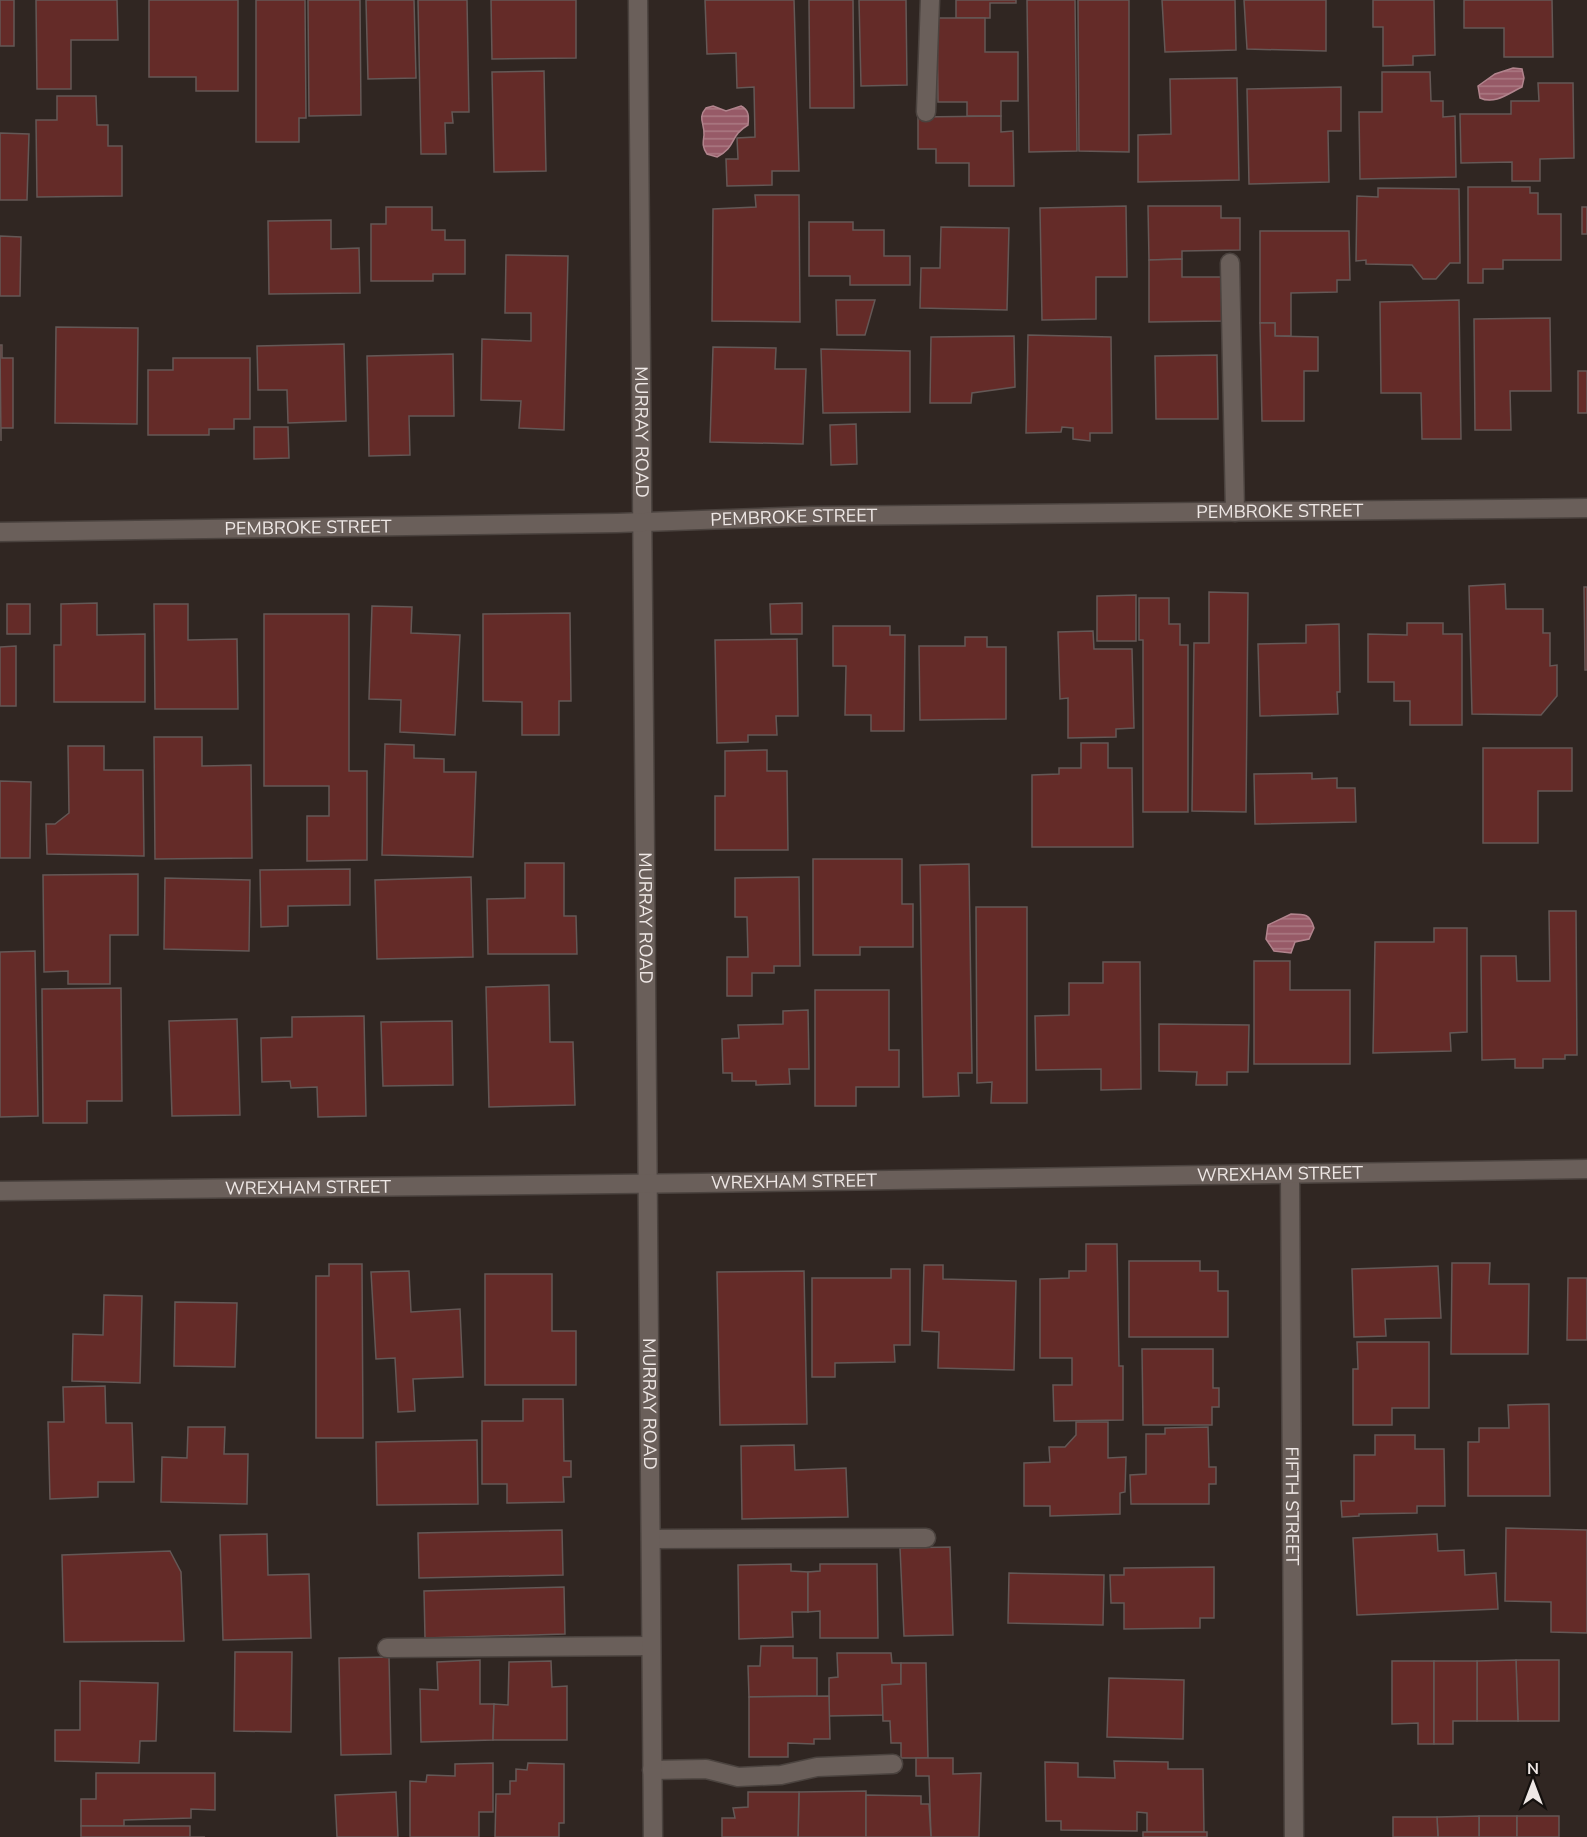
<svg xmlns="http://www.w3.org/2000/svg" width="1587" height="1837" viewBox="0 0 1587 1837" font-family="'Nunito Sans',sans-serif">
<defs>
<pattern id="water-rules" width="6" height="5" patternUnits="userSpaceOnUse" patternTransform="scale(1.5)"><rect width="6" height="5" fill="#975a67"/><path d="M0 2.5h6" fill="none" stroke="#ab7a84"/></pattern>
</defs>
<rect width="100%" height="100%" fill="#302622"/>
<g fill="url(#water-rules)" stroke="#b1848d" stroke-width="1.5">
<path d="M 1513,68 L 1522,69 L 1524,78 L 1522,87 C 1509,93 1495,105 1480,98 L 1478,86 L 1495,74 Z"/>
<path d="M 713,106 L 726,111 L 741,106 C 749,110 749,116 748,125 C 729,136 737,147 717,157 L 707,154 C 702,147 703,143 704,135 C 705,124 697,118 706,108 Z"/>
<path d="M 1291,914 C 1305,914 1310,914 1314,928 L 1309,939 L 1295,942 L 1291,953 L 1274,951 L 1266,939 L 1268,925 Z"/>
</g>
<g fill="#642b28" stroke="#645856" stroke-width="1.5">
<rect x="0" y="0" width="14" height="46"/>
<polygon points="36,0 117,0 118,40 71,40 71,89 37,89"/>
<polygon points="149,0 238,0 238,91 196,91 196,77 149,77"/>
<polygon points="256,0 305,0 306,118 299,118 299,142 256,142"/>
<polygon points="308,0 360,0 361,115 309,116"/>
<polygon points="366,0 414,0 416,78 368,79"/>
<polygon points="418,0 467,0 469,112 452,112 453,123 445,123 446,154 421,154"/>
<polygon points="491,0 576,0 576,58 492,59"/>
<polygon points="705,0 794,0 799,171 772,171 772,185 727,186 726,159 738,159 737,138 755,137 754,87 737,88 736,53 707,54"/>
<polygon points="809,0 853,0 854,108 810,108"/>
<polygon points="859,0 906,0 907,85 861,86"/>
<polygon points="956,0 1016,0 1016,3 990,3 990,18 956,18"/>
<polygon points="1027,0 1075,0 1077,151 1029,152"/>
<polygon points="1078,0 1129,0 1129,152 1079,151"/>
<polygon points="1162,0 1235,0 1236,50 1165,52"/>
<polygon points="1244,0 1326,0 1326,51 1247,49"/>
<polygon points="1373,0 1434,0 1435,55 1413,56 1413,65 1383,66 1383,27 1373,27"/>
<polygon points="1464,0 1552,0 1553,57 1504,57 1504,28 1464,28"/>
<polygon points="937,18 985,18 985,52 1018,52 1018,101 1001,101 1001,116 967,116 967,102 938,102"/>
<polygon points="544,71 546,171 494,172 492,72"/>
<polygon points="1382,72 1430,72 1431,101 1443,101 1443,117 1455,116 1456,177 1360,179 1359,112 1382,112"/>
<polygon points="1237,78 1239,180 1138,182 1138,135 1171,134 1170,79"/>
<polygon points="1538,83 1573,83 1574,158 1540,159 1540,181 1512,181 1512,162 1461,163 1460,114 1511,114 1511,101 1539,101"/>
<polygon points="1341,87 1341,131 1328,131 1329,182 1249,184 1247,89"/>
<polygon points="57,96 96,96 97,125 108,125 108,146 122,146 122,196 37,197 36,120 57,120"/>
<polygon points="1001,116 1001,132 1013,131 1014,186 969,186 969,163 936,163 936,149 918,149 918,117"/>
<polygon points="0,133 29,134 27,200 0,200"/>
<polygon points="1468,187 1530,187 1530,193 1538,193 1538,214 1561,214 1561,260 1503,260 1503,269 1483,269 1483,283 1468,283"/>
<polygon points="1378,188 1459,189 1460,263 1450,263 1436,279 1423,279 1412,265 1366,264 1366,260 1356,261 1357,196 1378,197"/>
<polygon points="755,195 799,195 800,322 712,321 713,209 756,207"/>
<polygon points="1126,206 1127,277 1096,277 1096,319 1042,320 1040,208"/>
<polygon points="1148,206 1221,206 1221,218 1240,218 1240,250 1182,251 1182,259 1149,260"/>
<polygon points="386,207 432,207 432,230 445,230 445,240 465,240 465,274 433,274 433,281 371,281 371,224 386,224"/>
<rect x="1582" y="207" width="5" height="27"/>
<polygon points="331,220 331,249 359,248 360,293 269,294 268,221"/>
<polygon points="809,222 853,222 853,230 884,230 884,256 910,256 910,285 850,285 850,276 809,276"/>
<polygon points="941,227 1009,228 1007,310 920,308 921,268 940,268"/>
<polygon points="1260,231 1349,231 1350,280 1337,280 1337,292 1291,293 1291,336 1275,336 1275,323 1260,323"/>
<polygon points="0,236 21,237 20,296 0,296"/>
<polygon points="506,255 568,256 564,430 519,428 521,401 481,400 482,339 531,341 531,313 505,313"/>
<polygon points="1182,259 1182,277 1222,277 1222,321 1149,322 1149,260"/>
<polygon points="836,300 875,300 865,335 837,335"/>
<polygon points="1459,300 1461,439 1422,439 1421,393 1381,393 1380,302"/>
<polygon points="1550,318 1551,391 1510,391 1511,430 1475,430 1474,319"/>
<polygon points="1260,323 1275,323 1275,336 1318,337 1318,371 1304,371 1304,421 1262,421"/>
<polygon points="56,327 138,328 137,424 55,423"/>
<polygon points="1028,335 1111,337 1112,433 1090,433 1090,441 1073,439 1073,428 1062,427 1061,432 1026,433"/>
<polygon points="1014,336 1015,387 972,393 971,403 930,403 931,337"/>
<polygon points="344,344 346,421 288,423 287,390 258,390 257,346"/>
<polygon points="0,345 2,345 2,358 13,358 13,428 1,428 1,441"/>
<polygon points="713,347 776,348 775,369 806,369 803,444 710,442"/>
<polygon points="821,349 910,351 910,412 823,413"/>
<polygon points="453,354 454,416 409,416 410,455 369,456 367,356"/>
<polygon points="1217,355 1218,419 1156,419 1155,356"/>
<polygon points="173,358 250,358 250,419 234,419 234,429 209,429 209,435 148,435 148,370 173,370"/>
<rect x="1578" y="371" width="9" height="42"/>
<polygon points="856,424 857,464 831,465 830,425"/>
<polygon points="254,427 288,427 289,458 254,459"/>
<polygon points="1505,584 1506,609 1543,609 1543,633 1550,633 1550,666 1557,665 1557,696 1541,715 1472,714 1469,586"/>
<polygon points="1584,587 1587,587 1587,670 1585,670"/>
<polygon points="1209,592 1248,593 1246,812 1192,811 1194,643 1209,643"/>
<polygon points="1136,595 1136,641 1097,641 1097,596"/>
<polygon points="1139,598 1169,598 1169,624 1180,624 1180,645 1188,645 1188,812 1143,812 1143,640 1139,640"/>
<polygon points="97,603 97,635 145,634 145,702 54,702 54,645 61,645 61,604"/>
<polygon points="802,603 802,634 771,634 770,604"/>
<rect x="7" y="604" width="23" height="30"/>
<polygon points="154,604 188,604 188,640 237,639 238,709 155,709"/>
<polygon points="372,606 412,607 411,633 460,635 455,735 400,732 401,700 369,699"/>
<polygon points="570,613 571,701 559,701 559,735 522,735 522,702 483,701 483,614"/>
<polygon points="264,614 349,614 349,771 367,771 367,860 307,861 307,816 329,816 329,786 264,786"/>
<polygon points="1407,623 1443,623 1443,634 1462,634 1462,725 1410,725 1410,701 1394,701 1394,682 1368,682 1368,634 1407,635"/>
<polygon points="1339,624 1340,692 1337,692 1338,714 1260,716 1258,644 1306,643 1306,625"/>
<polygon points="833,626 890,626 890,635 905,635 904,731 871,731 871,715 845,715 846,666 833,666"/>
<polygon points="1093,631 1094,649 1132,649 1134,728 1116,729 1116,737 1068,738 1068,698 1060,699 1058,632"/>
<polygon points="965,637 987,637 987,647 1006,647 1006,719 920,720 919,646 965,646"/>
<polygon points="797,639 798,716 776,716 777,735 748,735 748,742 717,743 715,640"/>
<polygon points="16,646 16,706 0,706 0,647"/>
<polygon points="154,737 202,737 202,766 251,765 252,858 155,859"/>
<polygon points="1081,743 1108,743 1108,768 1132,768 1133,847 1032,847 1032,775 1059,774 1059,768 1081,768"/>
<polygon points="385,744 414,745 414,758 444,759 444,772 476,772 473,857 382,855"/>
<polygon points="68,746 104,746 104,770 143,770 144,856 47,854 46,824 55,824 69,813"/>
<polygon points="1483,748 1572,748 1572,791 1538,791 1538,843 1483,843"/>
<polygon points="767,750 767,771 787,771 788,850 715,850 715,796 725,796 725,751"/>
<polygon points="1312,773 1312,779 1337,778 1337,788 1355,788 1356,822 1255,824 1254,774"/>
<polygon points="0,781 31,782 30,858 0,858"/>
<polygon points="813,859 902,859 902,904 913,904 913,947 860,947 860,955 813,955"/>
<polygon points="525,863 564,863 564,916 576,916 577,954 488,954 487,899 525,898"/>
<polygon points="969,864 972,1073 958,1073 959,1096 923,1097 920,865"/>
<polygon points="350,869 350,905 288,906 288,926 261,927 260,870"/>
<polygon points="138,874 138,935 110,935 110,984 68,984 68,971 44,972 43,875"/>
<polygon points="471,877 473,957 377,959 375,880"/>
<polygon points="799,877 800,966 774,966 774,973 752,973 752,996 727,996 727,957 748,957 747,917 735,917 735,878"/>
<polygon points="165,878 250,880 249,951 164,949"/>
<polygon points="976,907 1027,907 1027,1103 991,1103 992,1082 977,1083"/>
<polygon points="1549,911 1576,911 1577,1055 1565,1055 1565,1059 1543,1059 1543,1068 1515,1068 1515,1059 1482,1060 1481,956 1516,956 1517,981 1550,981"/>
<polygon points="1434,928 1467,928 1467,1032 1450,1033 1451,1051 1373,1053 1375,942 1434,942"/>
<polygon points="35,951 38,1116 0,1117 0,952"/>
<polygon points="1254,961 1290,961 1290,990 1350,990 1350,1064 1254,1064"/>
<polygon points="1103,962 1140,962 1141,1089 1101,1090 1101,1069 1036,1070 1035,1016 1069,1015 1069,983 1103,983"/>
<polygon points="549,985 550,1042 573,1042 575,1105 489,1107 486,987"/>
<polygon points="121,988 122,1101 87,1101 87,1123 43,1123 42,989"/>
<polygon points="815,990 889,990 889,1050 899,1050 899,1087 856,1087 856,1106 815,1106"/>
<polygon points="808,1010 809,1069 789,1069 790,1084 756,1085 756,1081 732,1081 732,1073 723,1073 722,1039 739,1038 738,1025 783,1024 783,1011"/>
<polygon points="364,1016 366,1116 318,1117 317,1087 291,1088 290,1081 262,1082 261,1038 292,1037 292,1017"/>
<polygon points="237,1019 240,1115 172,1116 169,1021"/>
<polygon points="452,1021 453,1085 383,1086 381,1022"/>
<polygon points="1159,1024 1249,1025 1248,1072 1227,1072 1227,1085 1196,1085 1197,1072 1159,1071"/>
<polygon points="1086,1244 1117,1244 1119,1366 1123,1366 1123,1420 1054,1421 1053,1385 1072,1385 1072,1358 1040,1358 1040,1279 1069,1278 1069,1271 1086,1271"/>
<polygon points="1129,1261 1200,1261 1200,1271 1218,1271 1218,1291 1228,1291 1228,1337 1129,1337"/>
<polygon points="1452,1263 1490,1263 1489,1284 1529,1284 1528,1354 1451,1354"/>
<polygon points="329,1264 362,1264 363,1438 316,1438 316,1276 329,1276"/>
<polygon points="924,1265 943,1265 943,1279 1016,1281 1014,1370 938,1368 939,1332 922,1331"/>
<polygon points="1438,1266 1441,1318 1385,1319 1386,1336 1354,1337 1352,1269"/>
<polygon points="891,1269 910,1269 910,1345 894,1345 895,1362 835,1363 835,1377 812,1377 812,1278 891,1278"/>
<polygon points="409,1271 411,1312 460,1309 463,1377 413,1379 415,1411 398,1412 395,1358 376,1359 371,1272"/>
<polygon points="804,1271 807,1424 720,1425 717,1272"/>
<polygon points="485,1274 552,1274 552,1331 576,1331 576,1385 485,1385"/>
<polygon points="1568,1278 1587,1278 1587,1340 1567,1340"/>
<polygon points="104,1295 142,1296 140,1383 72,1381 73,1334 103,1335"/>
<polygon points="175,1302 237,1303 235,1367 174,1366"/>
<polygon points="1357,1342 1429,1342 1429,1408 1392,1408 1392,1425 1353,1425 1353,1369 1358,1369"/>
<polygon points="1142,1349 1213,1349 1213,1388 1219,1388 1219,1407 1212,1407 1212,1425 1143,1425"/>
<polygon points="105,1386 106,1423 132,1423 134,1482 98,1482 98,1497 50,1499 48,1422 64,1422 63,1387"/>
<polygon points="523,1399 563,1399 564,1461 571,1461 571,1477 563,1477 564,1502 507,1503 507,1484 482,1484 482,1421 523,1421"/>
<polygon points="1549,1404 1550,1496 1468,1496 1468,1442 1479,1442 1479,1428 1509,1428 1508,1405"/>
<polygon points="1076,1422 1108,1422 1108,1458 1126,1457 1125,1492 1120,1493 1120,1514 1050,1516 1050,1506 1024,1506 1024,1463 1050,1462 1049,1447 1065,1447 1076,1435"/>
<polygon points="188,1427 225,1427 224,1454 248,1454 247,1504 161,1502 162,1457 187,1458"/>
<polygon points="1208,1427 1209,1467 1216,1467 1216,1484 1209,1484 1209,1504 1131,1504 1130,1475 1146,1474 1146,1434 1165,1434 1165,1428"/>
<polygon points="1375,1435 1415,1435 1415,1449 1444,1449 1445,1506 1417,1506 1417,1513 1359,1514 1359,1516 1342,1517 1341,1501 1354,1501 1354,1455 1375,1455"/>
<polygon points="477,1440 478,1504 377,1505 376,1442"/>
<polygon points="794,1445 795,1470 846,1468 848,1517 742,1519 741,1446"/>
<polygon points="1506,1528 1587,1530 1587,1633 1551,1632 1551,1602 1505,1601"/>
<polygon points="562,1530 563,1575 419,1578 418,1533"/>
<polygon points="267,1534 268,1575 309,1574 311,1638 223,1640 220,1535"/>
<polygon points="1437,1534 1438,1551 1464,1550 1465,1575 1496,1573 1498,1609 1357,1615 1353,1538"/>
<polygon points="950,1547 953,1635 904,1636 900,1548"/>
<polygon points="170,1551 181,1572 184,1641 64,1642 62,1555"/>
<polygon points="791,1564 791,1571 808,1572 808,1612 792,1612 793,1637 739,1639 738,1565"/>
<polygon points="820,1564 877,1564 878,1638 820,1638 820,1611 808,1612 808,1572 820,1571"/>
<polygon points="1214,1567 1214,1618 1200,1618 1200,1628 1124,1629 1124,1603 1111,1603 1110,1575 1124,1575 1124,1568"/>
<polygon points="1009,1573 1104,1575 1103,1625 1008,1623"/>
<polygon points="564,1587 565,1634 425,1638 424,1591"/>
<polygon points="761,1646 793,1646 793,1658 817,1658 817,1696 749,1697 748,1666 760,1666"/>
<polygon points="235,1652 292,1652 291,1732 234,1731"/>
<polygon points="837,1653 891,1653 892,1663 901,1663 901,1684 882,1685 883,1715 829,1716 829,1678 838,1677"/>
<polygon points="389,1657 391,1754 341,1755 339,1658"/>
<polygon points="480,1660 480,1704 494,1704 493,1740 421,1742 420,1689 438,1690 437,1662"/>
<polygon points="1516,1660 1559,1660 1559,1721 1518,1721"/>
<polygon points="1516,1660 1518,1721 1477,1721 1477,1661"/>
<polygon points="551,1661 552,1687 567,1686 567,1740 493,1740 494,1704 508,1705 509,1662"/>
<polygon points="1392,1661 1434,1661 1434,1744 1418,1744 1418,1723 1392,1724"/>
<polygon points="1434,1661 1477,1661 1477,1721 1453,1721 1453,1744 1434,1744"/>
<polygon points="901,1663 926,1663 928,1758 901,1758 901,1743 891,1743 890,1721 883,1721 882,1685 901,1684"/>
<polygon points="1109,1678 1184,1680 1183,1739 1107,1737"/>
<polygon points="80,1681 158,1683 156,1741 140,1741 139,1763 55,1761 55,1730 80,1730"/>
<polygon points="829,1696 830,1739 814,1739 814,1744 788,1743 788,1757 749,1757 749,1697"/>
<polygon points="916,1758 953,1758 953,1774 981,1773 979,1837 931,1837 929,1776 916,1776"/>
<polygon points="1114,1761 1168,1762 1168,1769 1203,1769 1204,1832 1147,1832 1147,1813 1137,1812 1137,1831 1061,1830 1061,1821 1046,1821 1045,1762 1078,1763 1078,1777 1115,1778"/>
<polygon points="493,1763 493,1812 479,1812 479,1837 410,1837 410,1781 426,1782 427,1775 455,1776 455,1764"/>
<polygon points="528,1763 564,1764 564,1823 559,1823 559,1837 495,1837 496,1794 510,1794 510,1781 516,1781 516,1769 527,1770"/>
<polygon points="96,1773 215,1773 215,1810 191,1809 191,1818 124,1820 124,1826 81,1826 81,1799 96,1799"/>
<polygon points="866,1791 866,1837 798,1837 799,1792"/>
<polygon points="396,1792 398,1837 337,1837 335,1795"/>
<polygon points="748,1792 799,1792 798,1837 722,1837 722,1818 735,1818 733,1808 748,1807"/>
<polygon points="866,1795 921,1796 921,1804 929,1804 931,1837 866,1837"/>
<rect x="1479" y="1816" width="38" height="21"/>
<polygon points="1479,1816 1479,1837 1438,1837 1437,1817"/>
<rect x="1517" y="1816" width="42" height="21"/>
<polygon points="1393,1817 1437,1817 1438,1837 1393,1837"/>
<polygon points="81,1826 190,1826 190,1837 205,1837 81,1837"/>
<rect x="1143" y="1832" width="64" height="5"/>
</g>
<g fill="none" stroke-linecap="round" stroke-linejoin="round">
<defs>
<g id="lane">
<polyline points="926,112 930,0"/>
<polyline points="1230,263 1235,512"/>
<polyline points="651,1539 926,1538"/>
<polyline points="387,1648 651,1646"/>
<polyline points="652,1770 706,1769 738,1777 781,1775 817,1767 893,1764"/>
</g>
<g id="street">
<path id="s1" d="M 638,0 L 653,1837"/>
<path id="s2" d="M 0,532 L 617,523 L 813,516 L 1587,508"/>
<path id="s3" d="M 1290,1174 L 1294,1837"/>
<path id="s4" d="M 0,1191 L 700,1183 L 1587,1169"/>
</g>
</defs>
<use href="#lane" stroke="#4b433f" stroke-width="21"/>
<use href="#street" stroke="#4b433f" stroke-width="21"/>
<use href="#lane" stroke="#6a5f5a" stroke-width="18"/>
<use href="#street" stroke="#6a5f5a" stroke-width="18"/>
</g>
<g text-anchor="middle" stroke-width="6" stroke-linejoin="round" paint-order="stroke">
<g font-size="18" fill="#eee7e5" stroke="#14100e">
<text dy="6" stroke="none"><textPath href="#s1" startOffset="432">MURRAY ROAD</textPath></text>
<text dy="6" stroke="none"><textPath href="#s2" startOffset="1280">PEMBROKE STREET</textPath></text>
<text dy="6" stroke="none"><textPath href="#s2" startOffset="794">PEMBROKE STREET</textPath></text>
<text dy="6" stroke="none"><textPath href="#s2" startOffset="308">PEMBROKE STREET</textPath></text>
<text dy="6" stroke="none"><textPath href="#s1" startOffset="918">MURRAY ROAD</textPath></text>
<text dy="6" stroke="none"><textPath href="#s4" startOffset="1280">WREXHAM STREET</textPath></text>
<text dy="6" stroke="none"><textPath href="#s4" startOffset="794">WREXHAM STREET</textPath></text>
<text dy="6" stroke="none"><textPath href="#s4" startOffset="308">WREXHAM STREET</textPath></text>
<text dy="6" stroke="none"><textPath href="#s1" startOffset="1404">MURRAY ROAD</textPath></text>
<text dy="6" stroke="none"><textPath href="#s3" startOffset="332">FIFTH STREET</textPath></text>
</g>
</g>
<g transform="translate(1533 1783)" stroke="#14100e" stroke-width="4.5" paint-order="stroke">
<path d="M0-4.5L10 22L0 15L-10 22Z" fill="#eee7e5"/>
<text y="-9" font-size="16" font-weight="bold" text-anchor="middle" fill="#eee7e5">N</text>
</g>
</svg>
